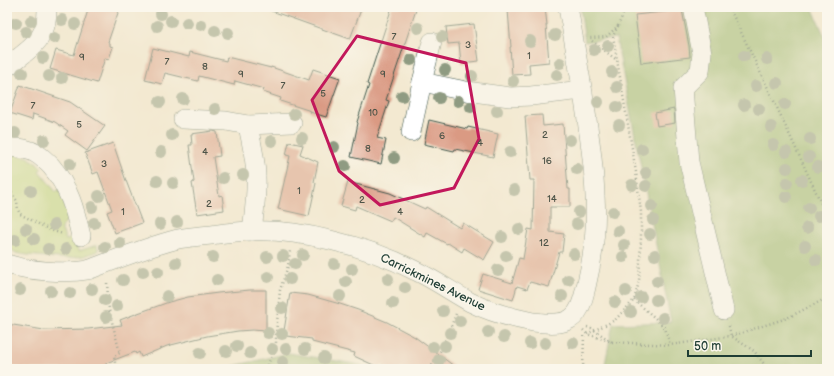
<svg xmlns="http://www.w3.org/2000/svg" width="834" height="376" viewBox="0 0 834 376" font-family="'Balsamiq Sans',sans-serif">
<rect width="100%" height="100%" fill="#fbf7ec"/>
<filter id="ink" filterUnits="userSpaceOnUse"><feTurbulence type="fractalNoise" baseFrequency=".025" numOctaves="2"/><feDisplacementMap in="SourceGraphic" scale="8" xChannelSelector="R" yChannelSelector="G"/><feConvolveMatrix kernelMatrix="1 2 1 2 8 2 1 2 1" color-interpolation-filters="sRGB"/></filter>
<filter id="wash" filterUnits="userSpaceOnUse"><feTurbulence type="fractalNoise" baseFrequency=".012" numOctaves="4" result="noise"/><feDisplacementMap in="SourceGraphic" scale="16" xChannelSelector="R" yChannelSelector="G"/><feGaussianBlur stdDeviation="0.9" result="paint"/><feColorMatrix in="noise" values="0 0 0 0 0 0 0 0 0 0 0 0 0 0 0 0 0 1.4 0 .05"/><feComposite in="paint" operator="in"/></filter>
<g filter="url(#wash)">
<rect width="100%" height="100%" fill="#f3e9d1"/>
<polygon fill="#bbd57b" stroke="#6d8958" points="7,153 28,157 42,168 39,171 56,192 59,189 68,214 67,220 61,228 66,240 74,238 79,251 97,245 98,251 84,256 71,258 59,258 28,255 16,253 7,246"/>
<g fill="#94b66b" stroke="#5a7a50">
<polygon points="580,7 812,7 827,42 827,369 604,369 613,324 671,322 616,38 585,42"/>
<polygon points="289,353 361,365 369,369 221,369"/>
</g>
<g id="blocks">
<g fill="#da9a83">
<polygon points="89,7 120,7 108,42 110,43 110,46 113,47 109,59 105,58 97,83 50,69 56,50 74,55"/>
<polygon points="266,7 362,7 350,39 266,9"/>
<polygon points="392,7 417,7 386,100 389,101 377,138 386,140 381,164 351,157 358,123 357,122 369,85 367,84"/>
<polygon points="545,7 547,25 546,25 549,62 529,64 530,74 512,75 510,47 511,47 508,10"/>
<polygon points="682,10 689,46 690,57 641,63 635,15"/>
<polygon points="474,24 479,61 461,63 459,43 448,44 446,27"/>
<polygon points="153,48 189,57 190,52 226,61 227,57 271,68 271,67 309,80 313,69 340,78 326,117 310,112 311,111 280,101 281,98 263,92 264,89 235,81 234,85 199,76 198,81 165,73 162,84 145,80"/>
<polygon points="20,85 70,102 105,126 87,151 65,135 68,131 55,122 33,114 32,120 10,113"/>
<polygon points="674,109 675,123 657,126 655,113"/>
<polygon points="542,115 543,126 563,124 568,189 570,189 570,207 550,207 550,232 564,234 562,252 559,252 549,287 530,282 527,289 517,286 513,300 478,289 483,274 512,283 519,258 523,259 528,229 533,230 534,180 530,180 525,116"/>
<polygon points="429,120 467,129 468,127 498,134 493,157 455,149 454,151 424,144"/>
<polygon points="213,131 217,132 220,156 213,157 219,196 222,195 224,210 197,214 192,183 194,182 189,145 192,145 191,134"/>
<polygon points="289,142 303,145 300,154 318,162 314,182 316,183 309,216 278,209 290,156 286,155"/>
<polygon points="113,143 125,178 142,223 115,233 107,212 112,210 98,172 93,174 85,153"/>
<polygon points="348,182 390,193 425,209 426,207 460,228 463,223 494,242 484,260 464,248 462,252 448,243 447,244 427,233 425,237 393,217 391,221 356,206 355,210 341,206"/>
<polygon points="250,290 266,290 266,331 252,330 238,331 207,336 167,346 141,357 139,352 136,354 135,352 106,363 107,368 100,369 30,369 7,366 7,324 44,330 88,329 122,325 120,320 138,313 169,302 188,297 218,293"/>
<polygon points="290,293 308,295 340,304 358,310 387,322 415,337 458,369 388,369 382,365 380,368 354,356 355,353 312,342 312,339 286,336 287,332 284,331"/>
</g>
</g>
</g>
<g filter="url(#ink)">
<use href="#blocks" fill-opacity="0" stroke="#3f574c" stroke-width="1"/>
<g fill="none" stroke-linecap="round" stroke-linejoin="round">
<defs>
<g id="minor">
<polyline points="693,7 702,53 700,71 683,88 689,162 724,310"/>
<polyline points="432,42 422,82 466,91 510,97 531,96 582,90"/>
<path d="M 7,67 C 21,55 40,45 45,26 C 47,20 47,13 47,7"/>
<polyline points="183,119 226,121 248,125 292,123"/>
<path d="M 248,125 C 251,142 256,160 256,177 C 257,195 254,213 252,231"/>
<polyline points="411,132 422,82"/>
<path d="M 7,147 C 17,148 28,148 37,154 C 42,157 47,162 51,166 C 69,187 75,210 81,236"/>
<path d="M 7,264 C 29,271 65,274 88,270 C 117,259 147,247 178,239 C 189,237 200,236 211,235 C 225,233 238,231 252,231 C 278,230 305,234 330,240 C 360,247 389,257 416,271 C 435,280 452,292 470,302 C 490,312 512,318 533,322 C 543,323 557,325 566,321 C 580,316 583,299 586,287 C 593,258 597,225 595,196 C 594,161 588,127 583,93 C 578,64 573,36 568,7"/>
</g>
</defs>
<use href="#minor" stroke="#3f574c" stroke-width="20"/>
<g stroke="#3f574c" stroke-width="2.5" stroke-dasharray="1 3" stroke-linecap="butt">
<polyline points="729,7 774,101 827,216"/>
<polyline points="618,26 626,7"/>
<polyline points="592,41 618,61"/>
<polyline points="7,186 17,201 18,210 20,214 50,230 63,234"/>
<polyline points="107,283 109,310 120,353 114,356 116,369"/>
<polyline points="634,300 654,317 665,328 670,345"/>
<polyline points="729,326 731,336 754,351 768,369"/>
<polyline points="587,327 591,328 612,342"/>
<polyline points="583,330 587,334 612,342 670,345 731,336 747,331 787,318 827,298"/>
<polyline points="587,334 615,320 634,300 639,282 641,238 641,212 636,172 613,36 618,26 606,37 590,38"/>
<polyline points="267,369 269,362 276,346 276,333 280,290 288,266 290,251"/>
<polyline points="430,369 442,348 456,314"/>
<polyline points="583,369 584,335"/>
</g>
<use href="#minor" stroke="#fff" stroke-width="19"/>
</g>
<g fill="#8f9b82">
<circle cx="161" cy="14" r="6"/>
<circle cx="62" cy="20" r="6"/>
<circle cx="31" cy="21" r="6"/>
<circle cx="171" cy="21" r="6"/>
<circle cx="16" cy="23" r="6"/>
<circle cx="187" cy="23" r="6"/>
<circle cx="75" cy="24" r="6"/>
<circle cx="201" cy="25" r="6"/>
<circle cx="157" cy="26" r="6"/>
<circle cx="418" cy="28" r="6"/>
<circle cx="215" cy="31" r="6"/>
<circle cx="26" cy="32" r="6"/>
<circle cx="228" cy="33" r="6"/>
<circle cx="555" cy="35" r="6"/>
<circle cx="442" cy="37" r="6"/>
<circle cx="54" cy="38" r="6"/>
<circle cx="530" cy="41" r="6"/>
<circle cx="608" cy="46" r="6"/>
<circle cx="594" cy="50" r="6"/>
<circle cx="744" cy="56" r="6"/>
<circle cx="43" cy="58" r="6"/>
<circle cx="767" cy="59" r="6"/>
<circle cx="411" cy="60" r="6"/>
<circle cx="560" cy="63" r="6"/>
<circle cx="445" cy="70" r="6"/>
<circle cx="612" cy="72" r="6"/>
<circle cx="22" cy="73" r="6"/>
<circle cx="557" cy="75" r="6"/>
<circle cx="49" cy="76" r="6"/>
<circle cx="472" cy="76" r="6"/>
<circle cx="62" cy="78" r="6"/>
<circle cx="513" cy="81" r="6"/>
<circle cx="777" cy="83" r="6"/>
<circle cx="756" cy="86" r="6"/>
<circle cx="617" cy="87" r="6"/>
<circle cx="402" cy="96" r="6"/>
<circle cx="439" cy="98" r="6"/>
<circle cx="183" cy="99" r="6"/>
<circle cx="458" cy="101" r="6"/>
<circle cx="160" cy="102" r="6"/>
<circle cx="598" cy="102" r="6"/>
<circle cx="785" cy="104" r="6"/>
<circle cx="744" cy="105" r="6"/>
<circle cx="471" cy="107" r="6"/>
<circle cx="617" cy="107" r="6"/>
<circle cx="215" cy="109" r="6"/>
<circle cx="759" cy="109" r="6"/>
<circle cx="497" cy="111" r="6"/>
<circle cx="294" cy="114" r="6"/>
<circle cx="619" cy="125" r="6"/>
<circle cx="771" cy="127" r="6"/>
<circle cx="15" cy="133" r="6"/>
<circle cx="172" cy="135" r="6"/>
<circle cx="302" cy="138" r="6"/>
<circle cx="810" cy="139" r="6"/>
<circle cx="44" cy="140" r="6"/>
<circle cx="570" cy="140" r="6"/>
<circle cx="272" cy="141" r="6"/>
<circle cx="773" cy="145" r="6"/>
<circle cx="334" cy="147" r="6"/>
<circle cx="642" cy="149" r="6"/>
<circle cx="161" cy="152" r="6"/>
<circle cx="510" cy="152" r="6"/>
<circle cx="786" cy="152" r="6"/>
<circle cx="809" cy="157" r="6"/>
<circle cx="394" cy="158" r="6"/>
<circle cx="70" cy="164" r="6"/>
<circle cx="345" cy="166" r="6"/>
<circle cx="818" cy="167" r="6"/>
<circle cx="787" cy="168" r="6"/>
<circle cx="577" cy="169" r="6"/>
<circle cx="646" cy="173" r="6"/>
<circle cx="243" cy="175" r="6"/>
<circle cx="223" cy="178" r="6"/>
<circle cx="802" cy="180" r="6"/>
<circle cx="157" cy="181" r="6"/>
<circle cx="173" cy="183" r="6"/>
<circle cx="787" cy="183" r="6"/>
<circle cx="632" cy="185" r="6"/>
<circle cx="646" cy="186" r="6"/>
<circle cx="514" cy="190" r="6"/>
<circle cx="31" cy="191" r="6"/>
<circle cx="99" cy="196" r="6"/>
<circle cx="786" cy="197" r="6"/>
<circle cx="652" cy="206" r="6"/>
<circle cx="92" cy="207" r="6"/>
<circle cx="809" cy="208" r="6"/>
<circle cx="579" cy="212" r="6"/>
<circle cx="613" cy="212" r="6"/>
<circle cx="819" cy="216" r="6"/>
<circle cx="653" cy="220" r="6"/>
<circle cx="177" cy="222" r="6"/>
<circle cx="94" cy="223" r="6"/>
<circle cx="160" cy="224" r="6"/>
<circle cx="577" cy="224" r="6"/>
<circle cx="54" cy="225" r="6"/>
<circle cx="807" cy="228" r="6"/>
<circle cx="26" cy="229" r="6"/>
<circle cx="519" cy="229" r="6"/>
<circle cx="618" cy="231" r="6"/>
<circle cx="650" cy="234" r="6"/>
<circle cx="502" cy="237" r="6"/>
<circle cx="34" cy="239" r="6"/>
<circle cx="15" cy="240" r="6"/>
<circle cx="120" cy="243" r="6"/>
<circle cx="624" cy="245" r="6"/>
<circle cx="805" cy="246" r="6"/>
<circle cx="105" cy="247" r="6"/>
<circle cx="48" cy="249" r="6"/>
<circle cx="66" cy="249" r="6"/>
<circle cx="574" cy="254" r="6"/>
<circle cx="303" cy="255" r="6"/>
<circle cx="655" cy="255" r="6"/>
<circle cx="283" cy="256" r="6"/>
<circle cx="506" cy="256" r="6"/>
<circle cx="213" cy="257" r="6"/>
<circle cx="267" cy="257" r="6"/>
<circle cx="623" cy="257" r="6"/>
<circle cx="816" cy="260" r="6"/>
<circle cx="176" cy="263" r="6"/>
<circle cx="295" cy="264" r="6"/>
<circle cx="334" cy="264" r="6"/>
<circle cx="352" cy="269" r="6"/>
<circle cx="498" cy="270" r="6"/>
<circle cx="143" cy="272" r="6"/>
<circle cx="158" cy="272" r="6"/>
<circle cx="268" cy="277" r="6"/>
<circle cx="290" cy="279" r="6"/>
<circle cx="388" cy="279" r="6"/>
<circle cx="123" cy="280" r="6"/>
<circle cx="217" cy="280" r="6"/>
<circle cx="568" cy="280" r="6"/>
<circle cx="657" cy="281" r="6"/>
<circle cx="346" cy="282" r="6"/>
<circle cx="405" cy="288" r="6"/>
<circle cx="92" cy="289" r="6"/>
<circle cx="20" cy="290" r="6"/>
<circle cx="51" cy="291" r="6"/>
<circle cx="626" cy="291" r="6"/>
<circle cx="70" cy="293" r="6"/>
<circle cx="167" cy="296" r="6"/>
<circle cx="340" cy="296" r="6"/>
<circle cx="562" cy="296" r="6"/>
<circle cx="641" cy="297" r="6"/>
<circle cx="105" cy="300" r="6"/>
<circle cx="656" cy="300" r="6"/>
<circle cx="615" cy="302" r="6"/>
<circle cx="393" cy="303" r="6"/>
<circle cx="117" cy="306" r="6"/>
<circle cx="282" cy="308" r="6"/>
<circle cx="443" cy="311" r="6"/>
<circle cx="631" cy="312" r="6"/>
<circle cx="106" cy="317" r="6"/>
<circle cx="663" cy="318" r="6"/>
<circle cx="460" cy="321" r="6"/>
<circle cx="488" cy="332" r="6"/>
<circle cx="268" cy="333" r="6"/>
<circle cx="450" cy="333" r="6"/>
<circle cx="282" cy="334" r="6"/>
<circle cx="504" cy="337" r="6"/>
<circle cx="530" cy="343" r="6"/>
<circle cx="545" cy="343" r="6"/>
<circle cx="573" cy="343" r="6"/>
<circle cx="237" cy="346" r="6"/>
<circle cx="445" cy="346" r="6"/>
<circle cx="433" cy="347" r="6"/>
<circle cx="272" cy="349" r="6"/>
<circle cx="286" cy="349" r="6"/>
<circle cx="305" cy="349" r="6"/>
<circle cx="226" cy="351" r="6"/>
<circle cx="200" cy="353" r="6"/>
<circle cx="250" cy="353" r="6"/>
<circle cx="324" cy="358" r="6"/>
<circle cx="439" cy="360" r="6"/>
<circle cx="283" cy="362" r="6"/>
</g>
</g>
<path d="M0 0H834V376H0ZM 357,36 L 466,63 L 479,139 L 454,188 L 380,205 L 339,171 L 312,100 Z" fill="#f3e9d1" fill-opacity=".55" fill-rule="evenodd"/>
<path fill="none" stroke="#c2185b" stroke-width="3" stroke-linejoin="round" d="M 357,36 L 466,63 L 479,139 L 454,188 L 380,205 L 339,171 L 312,100 Z"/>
<g text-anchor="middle" stroke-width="3" stroke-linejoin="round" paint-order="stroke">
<g font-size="10" fill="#4e5448">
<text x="394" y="40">7</text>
<text x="468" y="48">3</text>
<text x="529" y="59">1</text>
<text x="82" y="60">9</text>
<text x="167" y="65">7</text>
<text x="205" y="70">8</text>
<text x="241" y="77">9</text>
<text x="383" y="77">9</text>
<text x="283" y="89">7</text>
<text x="323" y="97">5</text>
<text x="33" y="109">7</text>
<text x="373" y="116">10</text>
<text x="79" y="128">5</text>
<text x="545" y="138">2</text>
<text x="442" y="139">6</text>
<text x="480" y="146">4</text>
<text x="368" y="152">8</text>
<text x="205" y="155">4</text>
<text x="547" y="164">16</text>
<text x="104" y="167">3</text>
<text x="299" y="194">1</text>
<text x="552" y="202">14</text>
<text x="362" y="203">2</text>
<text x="209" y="207">2</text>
<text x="123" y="215">1</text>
<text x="400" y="215">4</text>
<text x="544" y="246">12</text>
</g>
<g font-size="12" fill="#1f3d34" stroke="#fbf7ec">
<text transform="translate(433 282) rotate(26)" y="4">Carrickmines Avenue</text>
</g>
</g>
<rect width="834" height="376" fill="none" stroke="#fbf7ec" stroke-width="24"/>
<path d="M688 350v6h123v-6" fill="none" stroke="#1f3d34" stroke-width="2"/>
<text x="694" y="350" font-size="12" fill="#1f3d34" stroke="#fbf7ec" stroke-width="3" paint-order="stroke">50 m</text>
</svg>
